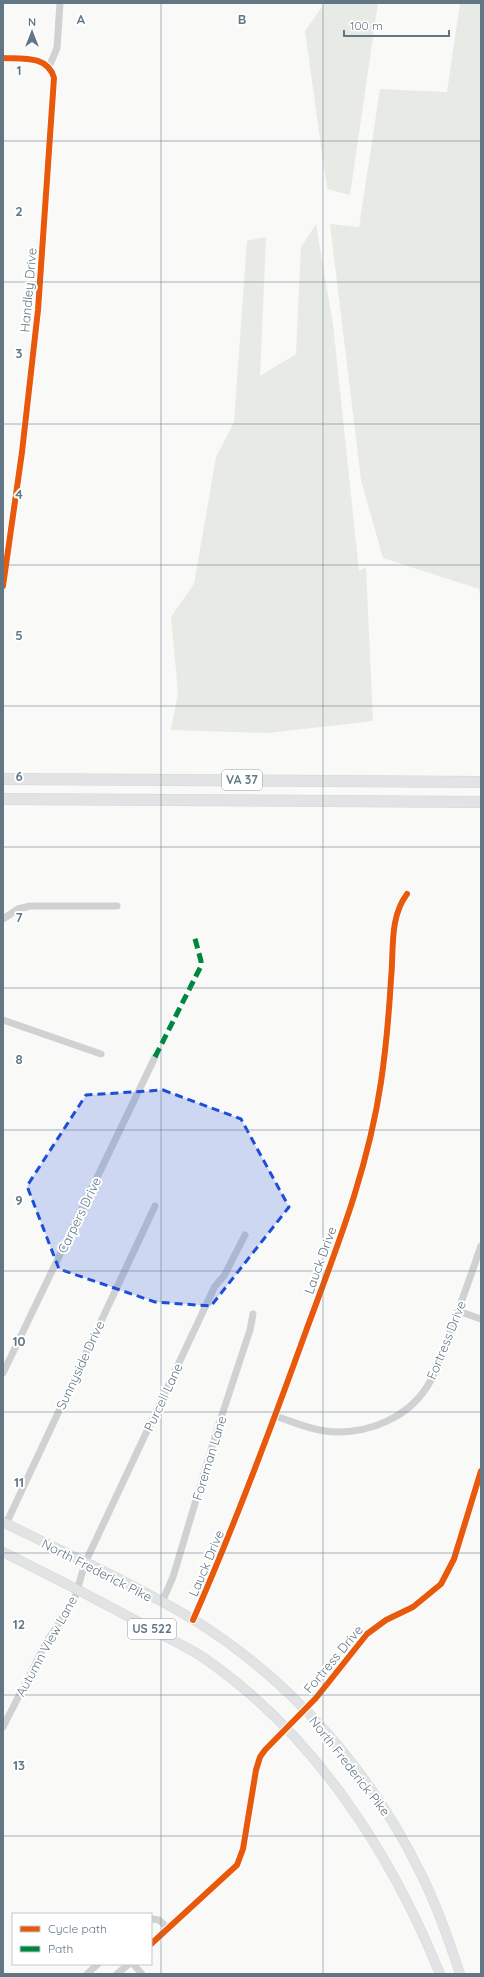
<svg xmlns="http://www.w3.org/2000/svg" width="484" height="1977" viewBox="0 0 484 1977" font-family="Quicksand,sans-serif">
<rect width="100%" height="100%" fill="#f9f9f8"/>
<g fill="#e8ebe5">
<polygon points="325,3 378,3 350,195 327,189 305,31"/>
<polygon points="460,3 481,3 481,601 479,589 383,558 361,480 330,224 359,227 380,89 447,92"/>
<polygon points="316,224 333,324 359,571 366,567 373,721 268,733 171,730 178,692 171,617 194,584 216,457 234,422 247,241 266,237 260,376 296,354 301,247"/>
</g>
<g fill="none" stroke-linecap="round" stroke-linejoin="round">
<defs>
<g id="major">
<path d="M 3,1522 C 67,1554 133,1583 194,1620 C 291,1680 371,1771 421,1874 C 437,1906 449,1940 460,1974"/>
<path d="M 3,1552 C 53,1577 103,1602 151,1629 C 168,1638 185,1646 201,1656 C 313,1732 390,1851 440,1974"/>
</g>
<g id="highway">
<polyline points="3,779 481,782"/>
<polyline points="3,799 481,802"/>
</g>
</defs>
<use href="#major" stroke="#d6d7d8" stroke-width="10"/>
<use href="#highway" stroke="#d6d7d7" stroke-width="12"/>
<g stroke="#cfd1d2" stroke-width="7">
<path d="M 3,58 C 22,59 48,55 54,78 L 38,310 L 22,452 L 3,586"/>
<polyline points="49,67 57,48 60,3"/>
<polyline points="3,919 18,909 30,906 117,906"/>
<polyline points="3,1020 101,1054"/>
<polyline points="458,1311 481,1319"/>
<polyline points="3,1373 155,1057"/>
<path d="M 275,1416 C 291,1421 308,1429 325,1431 C 366,1436 411,1418 431,1380 C 439,1365 444,1348 450,1332 C 461,1304 471,1275 481,1246"/>
<polyline points="6,1524 155,1206"/>
<polyline points="162,1602 173,1577 217,1430 250,1330 253,1314"/>
<path d="M 193,1620 C 235,1525 271,1428 306,1331 C 337,1247 368,1170 381,1082 C 386,1048 389,1013 391,979 C 394,950 389,918 407,894"/>
<polyline points="3,1727 47,1641 74,1601 85,1563 215,1286 224,1276 245,1235"/>
<polyline points="151,1919 159,1920 169,1929"/>
<polyline points="151,1944 237,1865 243,1849 256,1770 260,1757 265,1750 316,1698 367,1634 386,1620 413,1607 441,1584 454,1559 481,1471"/>
<polyline points="133,1964 142,1974"/>
<polyline points="87,1974 98,1964"/>
<polyline points="117,1974 129,1964"/>
</g>
<use href="#major" stroke="#e2e3e4" stroke-width="9"/>
<use href="#highway" stroke="#e2e3e4" stroke-width="11"/>
<polyline stroke="#00873e" stroke-width="5" stroke-dasharray="10 5" stroke-linecap="butt" points="155,1057 201,966 201,961 194,935"/>
<defs>
<g id="cycleway">
<path d="M 3,58 C 22,59 48,55 54,78 L 38,310 L 22,452 L 3,586"/>
<path d="M 193,1620 C 235,1525 271,1428 306,1331 C 337,1247 368,1170 381,1082 C 386,1048 389,1013 391,979 C 394,950 389,918 407,894"/>
<polyline points="151,1944 237,1865 243,1849 256,1770 260,1757 265,1750 316,1698 367,1634 386,1620 413,1607 441,1584 454,1559 481,1471"/>
</g>
</defs>
<use href="#cycleway" stroke="#fff" stroke-width="8"/>
<use href="#cycleway" stroke="#e8590c" stroke-width="6"/>
</g>
<path fill="#1d4ed8" fill-opacity="0.2" stroke="#1d4ed8" stroke-width="3" stroke-dasharray="8 5" stroke-linejoin="round" d="M 163,1090 L 241,1119 L 289,1207 L 211,1306 L 155,1302 L 59,1269 L 27,1186 L 86,1095 Z"/>
<path fill="none" stroke="#627785" stroke-width="1" stroke-opacity="0.55" d="M 161,3 L 161,1974M 323,3 L 323,1974M 3,141 L 481,141M 3,282 L 481,282M 3,424 L 481,424M 3,565 L 481,565M 3,706 L 481,706M 3,847 L 481,847M 3,988 L 481,988M 3,1130 L 481,1130M 3,1271 L 481,1271M 3,1412 L 481,1412M 3,1553 L 481,1553M 3,1695 L 481,1695M 3,1836 L 481,1836"/>
<g text-anchor="middle" stroke-width="4" stroke-linejoin="round" paint-order="stroke">
<g fill="#fff" stroke="#91a0aa" stroke-width="1">
<rect x="222" y="770" width="40" height="20" rx="3"/>
<rect x="128" y="1619" width="48" height="20" rx="3"/>
</g>
<g font-size="12" font-weight="bold" fill="#627785">
<text x="242" y="784">VA 37</text>
<text x="152" y="1633">US 522</text>
</g>
<g font-size="13" fill="#627785" stroke="#fff">
<text transform="translate(28 290) rotate(-85)" y="5">Handley Drive</text>
<text transform="translate(79 1215) rotate(-64)" y="5">Carpers Drive</text>
<text transform="translate(320 1260) rotate(-70)" y="5">Lauck Drive</text>
<text transform="translate(446 1340) rotate(-68)" y="5">Fortress Drive</text>
<text transform="translate(80 1365) rotate(-65)" y="5">Sunnyside Drive</text>
<text transform="translate(163 1397) rotate(-65)" y="5">Purcell Lane</text>
<text transform="translate(209 1458) rotate(-73)" y="5">Foreman Lane</text>
<text transform="translate(206 1563) rotate(-67)" y="5">Lauck Drive</text>
<text transform="translate(97 1570) rotate(27)" y="5">North Frederick Pike</text>
<text transform="translate(46 1646) rotate(-61)" y="5">Autumn View Lane</text>
<text transform="translate(333 1659) rotate(-50)" y="5">Fortress Drive</text>
<text transform="translate(350 1766) rotate(52)" y="5">North Frederick Pike</text>
</g>
</g>
<g font-size="13" text-anchor="middle" font-weight="bold" fill="#627785" stroke="#fff" stroke-width="4" stroke-linejoin="round" paint-order="stroke">
<text x="81" y="24">A</text>
<text x="242" y="24">B</text>
<text x="19" y="75">1</text>
<text x="19" y="216">2</text>
<text x="19" y="358">3</text>
<text x="19" y="499">4</text>
<text x="19" y="640">5</text>
<text x="19" y="781">6</text>
<text x="19" y="922">7</text>
<text x="19" y="1064">8</text>
<text x="19" y="1205">9</text>
<text x="19" y="1346">10</text>
<text x="19" y="1487">11</text>
<text x="19" y="1629">12</text>
<text x="19" y="1770">13</text>
</g>
<rect width="484" height="1977" fill="none" stroke="#627785" stroke-width="8"/>
<rect x="12" y="1913" width="140" height="52" fill="#ffffff" stroke="#c0c9ce"/>
<rect x="20" y="1926" width="20" height="6" fill="#e8590c" stroke="#c0c9ce"/>
<text x="48" y="1933" font-size="12" fill="#627785">Cycle path</text>
<rect x="20" y="1946" width="20" height="6" fill="#00873e" stroke="#c0c9ce"/>
<text x="48" y="1953" font-size="12" fill="#627785">Path</text>
<g transform="translate(32 32)" stroke="#ffffff" stroke-width="3" paint-order="stroke">
<path d="M0-3L7 15L0 10L-7 15Z" fill="#627785"/>
<text y="-6" font-size="11" font-weight="bold" text-anchor="middle" fill="#627785">N</text>
</g>
<path d="M344 30v6h105v-6" fill="none" stroke="#627785" stroke-width="2"/>
<text x="350" y="30" font-size="12" fill="#627785" stroke="#ffffff" stroke-width="3" paint-order="stroke">100 m</text>
</svg>
